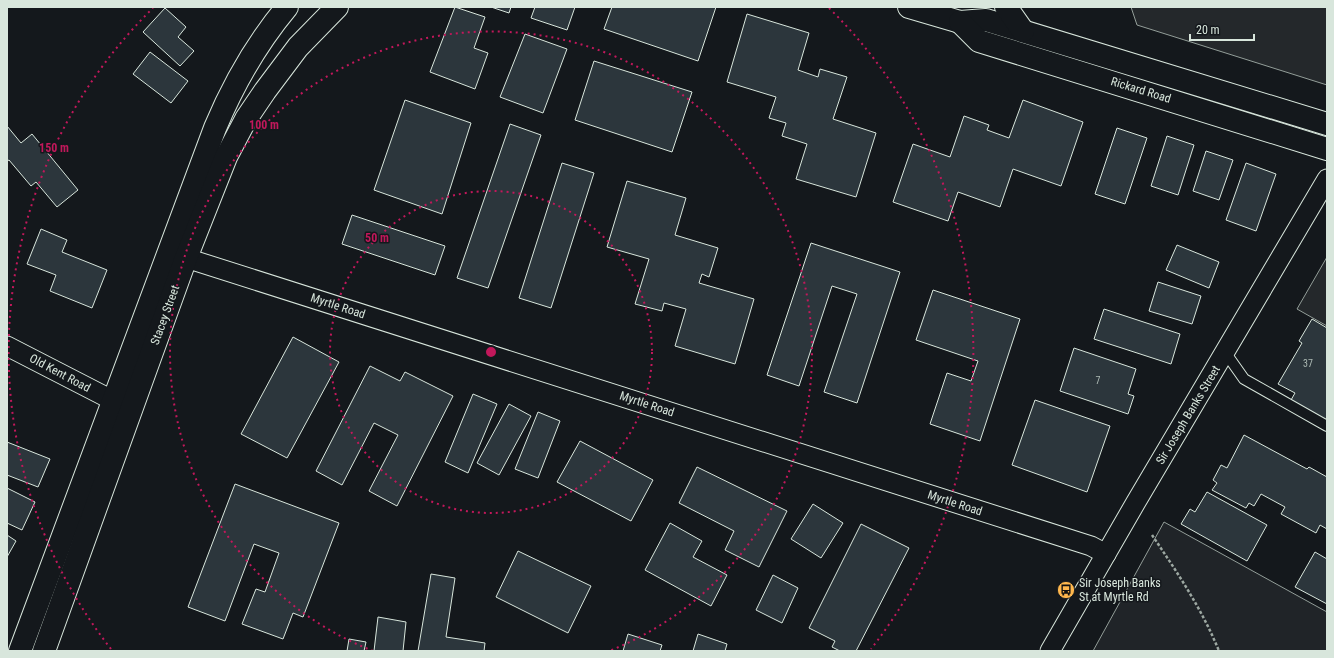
<svg xmlns="http://www.w3.org/2000/svg" width="1334" height="658" viewBox="0 0 1334 658" font-family="'Roboto Condensed',sans-serif">
<rect width="100%" height="100%" fill="#14181c"/>
<polygon fill="#202428" stroke="#939e99" points="1164,522 1327,612 1327,651 1093,651"/>
<g fill="#24282b" stroke="#939e99">
<polygon points="1131,7 1327,7 1327,85 1137,25"/>
<polygon points="1327,257 1327,326 1297,309"/>
</g>
<g fill="#2c363c" stroke="#d8e6dc">
<polygon points="455,7 485,17 474,48 488,53 475,89 430,72"/>
<polygon points="491,7 511,7 509,13"/>
<polygon points="535,7 575,7 567,30 531,18"/>
<polygon points="612,7 716,7 698,61 604,29"/>
<polygon points="165,8 186,27 178,37 194,51 180,66 143,32"/>
<polygon points="747,14 809,33 798,70 818,77 820,69 847,77 833,119 876,133 856,197 796,179 807,144 782,136 786,123 769,118 776,97 727,82"/>
<polygon points="525,34 567,49 543,113 500,97"/>
<polygon points="150,52 188,81 171,103 133,74"/>
<polygon points="594,61 692,92 672,152 575,120"/>
<polygon points="405,100 471,123 442,214 374,190"/>
<polygon points="1023,100 1083,122 1061,186 1013,169 1000,207 958,192 948,221 893,202 913,144 950,157 964,116 989,125 987,130 1009,138"/>
<polygon points="510,124 541,135 488,288 457,278"/>
<polygon points="7,126 21,143 32,134 78,190 57,207 36,182 31,186 9,160 7,161"/>
<polygon points="1117,128 1147,138 1125,204 1095,194"/>
<polygon points="1167,136 1194,145 1178,195 1151,186"/>
<polygon points="1206,151 1233,160 1219,200 1193,191"/>
<polygon points="562,163 594,173 551,308 519,298"/>
<polygon points="1246,163 1276,174 1256,231 1226,220"/>
<polygon points="627,181 686,198 675,235 718,248 709,277 702,274 699,283 754,299 735,364 675,346 686,309 664,303 662,311 635,304 649,259 607,247"/>
<polygon points="352,215 445,246 435,275 342,244"/>
<polygon points="41,229 67,240 62,252 107,270 92,308 50,291 56,275 27,264"/>
<polygon points="811,243 900,272 857,403 824,392 857,294 832,286 799,386 767,375"/>
<polygon points="1177,245 1219,262 1209,288 1166,270"/>
<polygon points="1158,282 1201,296 1192,324 1149,311"/>
<polygon points="933,290 1020,319 980,441 930,424 947,373 971,381 978,361 916,340"/>
<polygon points="1104,309 1180,334 1171,364 1094,339"/>
<polygon points="1312,319 1327,328 1327,430 1287,407 1295,393 1278,384 1302,343 1299,341"/>
<polygon points="293,337 339,362 287,458 241,434"/>
<polygon points="1074,348 1136,369 1128,394 1134,396 1128,414 1060,391"/>
<polygon points="370,366 400,381 405,372 453,396 397,506 369,491 398,435 374,423 342,485 316,471"/>
<polygon points="473,394 497,404 468,473 445,462"/>
<polygon points="1035,400 1110,426 1087,492 1012,465"/>
<polygon points="509,404 531,416 499,475 477,463"/>
<polygon points="538,412 560,421 538,478 515,469"/>
<polygon points="1244,435 1307,469 1309,467 1327,477 1327,529 1320,525 1316,533 1281,514 1285,507 1261,494 1254,506 1249,503 1246,508 1212,490 1217,483 1213,480 1221,465 1227,468"/>
<polygon points="580,441 653,480 631,521 557,482"/>
<polygon points="7,442 50,459 38,487 7,475"/>
<polygon points="697,467 787,511 759,567 725,550 734,531 679,503"/>
<polygon points="235,484 339,523 303,617 293,613 283,639 242,624 256,589 265,592 279,553 254,544 225,621 188,607"/>
<polygon points="7,488 35,502 22,530 7,523"/>
<polygon points="1207,492 1267,525 1247,561 1181,524 1190,509 1195,512"/>
<polygon points="813,504 843,523 821,558 791,539"/>
<polygon points="670,523 702,541 693,557 727,575 711,606 645,570"/>
<polygon points="861,524 909,548 856,651 840,651 832,647 835,641 809,628"/>
<polygon points="7,535 16,541 7,557"/>
<polygon points="518,551 591,586 568,633 496,597"/>
<polygon points="1315,552 1327,559 1327,604 1295,587"/>
<polygon points="431,574 455,578 446,637 485,643 484,651 418,651"/>
<polygon points="773,575 798,588 782,623 756,610"/>
<polygon points="378,617 406,622 403,651 374,651"/>
<polygon points="628,634 662,645 660,651 623,651"/>
<polygon points="698,634 727,644 725,651 693,651"/>
<polygon points="349,639 366,642 364,651 347,651"/>
</g>
<g fill="none" stroke-linecap="round" stroke-linejoin="round">
<defs>
<polyline id="service" points="1225,352 1244,379 1327,426"/>
<g id="minor">
<polyline points="186,258 1091,546 1106,554"/>
<polyline points="7,346 112,400"/>
<polyline points="1050,651 1136,502 1327,179"/>
</g>
<g id="secondary">
<polyline points="909,7 960,22 986,20 1327,124"/>
<polyline points="1006,7 1023,31"/>
<polyline points="960,22 979,41 1327,149"/>
</g>
<g id="trunk">
<path d="M 20,651 L 215,128 C 233,85 257,43 287,7"/>
<polyline points="44,651 186,258 226,157 246,119 265,91 298,47 337,7"/>
</g>
</defs>
<use href="#service" stroke="#d8e6dc" stroke-width="12"/>
<use href="#minor" stroke="#d8e6dc" stroke-width="21"/>
<use href="#secondary" stroke="#d8e6dc" stroke-width="24"/>
<use href="#trunk" stroke="#d8e6dc" stroke-width="24"/>
<path stroke="#9da8a2" stroke-width="2.5" stroke-dasharray="3 2" stroke-linecap="butt" d="M 1152,535 C 1177,572 1202,609 1219,651"/>
<use href="#service" stroke="#14181c" stroke-width="10"/>
<use href="#minor" stroke="#14181c" stroke-width="19"/>
<use href="#secondary" stroke="#14181c" stroke-width="22"/>
<use href="#trunk" stroke="#14181c" stroke-width="22"/>
</g>
<g fill="none" stroke="#c2185b" stroke-width="2" stroke-dasharray="2 4">
<circle cx="491" cy="352" r="161"/>
<path d="M373 651A321 321 0 1 1 609 651"/>
<path d="M111 649A482 482 0 0 1 153 8M829 8A482 482 0 0 1 871 649"/>
</g>
<defs>
<symbol id="bus-disc" viewBox="-11 -11 22 22"><circle r="9.5" fill="#ffb74d" stroke="#14181c"/><path d="M-5-6H5V4H4V6H2V4H-2V6H-4V4H-5ZM-3.5-4V0h7V-4ZM-3.5 1.2v1.5H-2V1.2ZM2 1.2v1.5H3.5V1.2Z" fill="#111"/></symbol>
</defs>
<g fill-rule="evenodd">
<use href="#bus-disc" x="1056" y="580" width="20" height="20"/>
</g>
<g text-anchor="middle" stroke-width="3" stroke-linejoin="round" paint-order="stroke">
<g font-size="10" fill="#adbab4">
<text x="1308" y="367">37</text>
<text x="1098" y="384">7</text>
</g>
<g font-size="12" fill="#d8e6dc" stroke="#14181c">
<text transform="translate(1141 90) rotate(17)" y="4">Rickard Road</text>
<text transform="translate(338 306) rotate(18)" y="4">Myrtle Road</text>
<text transform="translate(165 315) rotate(-70)" y="4">Stacey Street</text>
<text transform="translate(60 373) rotate(28)" y="4">Old Kent Road</text>
<text transform="translate(647 404) rotate(18)" y="4">Myrtle Road</text>
<text transform="translate(1188 415) rotate(-59)" y="4">Sir Joseph Banks Street</text>
<text transform="translate(955 503) rotate(18)" y="4">Myrtle Road</text>
</g>
<g font-size="12" fill="#d8e6dc" stroke="#14181c" text-anchor="start">
<text x="1079" y="587">Sir Joseph Banks<tspan x="1079" dy="14">St at Myrtle Rd</tspan></text>
</g>
</g>
<circle cx="491" cy="352" r="6" fill="#c2185b" stroke="#14181c" stroke-width="2"/>
<g font-size="12" text-anchor="middle" font-weight="bold" fill="#c2185b" stroke="#14181c" stroke-width="3" stroke-linejoin="round" paint-order="stroke">
<text x="264" y="129">100 m</text>
<text x="54" y="152">150 m</text>
<text x="377" y="242">50 m</text>
</g>
<rect width="1334" height="658" fill="none" stroke="#d8e6dc" stroke-width="16"/>
<path d="M1190 34v6h64v-6" fill="none" stroke="#d8e6dc" stroke-width="2"/>
<text x="1196" y="34" font-size="12" fill="#d8e6dc" stroke="#14181c" stroke-width="3" paint-order="stroke">20 m</text>
</svg>
